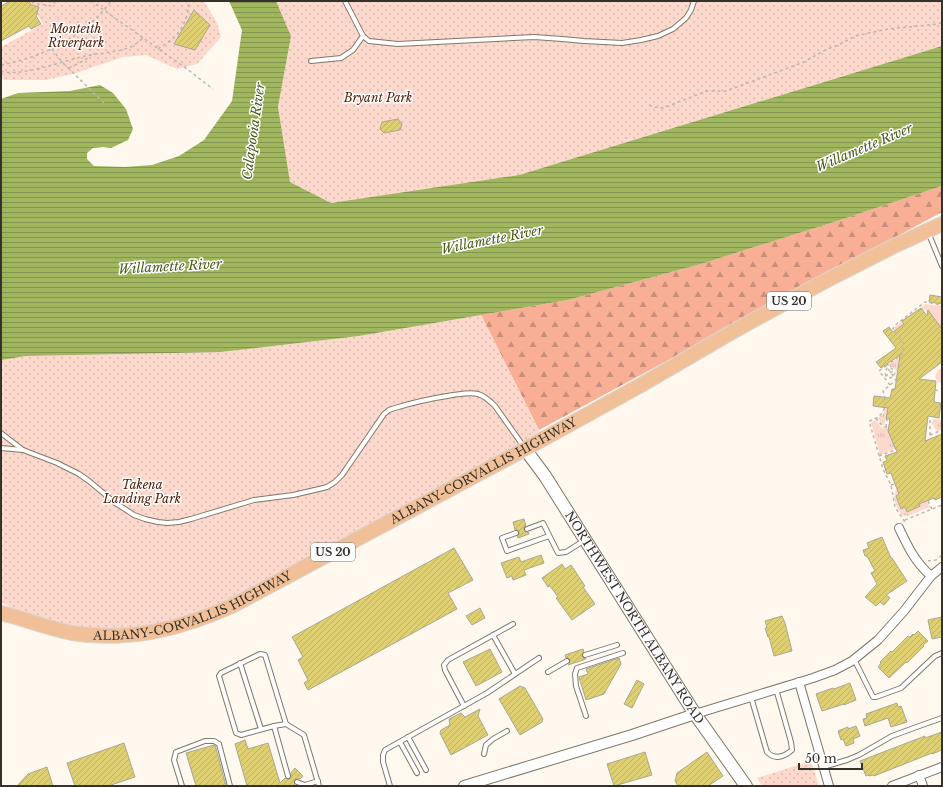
<svg xmlns="http://www.w3.org/2000/svg" width="943" height="787" viewBox="0 0 943 787" font-family="'Libre Baskerville',serif">
<defs>
<pattern id="grass-tufts" width="24" height="20" patternUnits="userSpaceOnUse"><rect width="24" height="20" fill="#fdd8cc"/><path d="M3 7l-1-3M5 7V3M7 7l1-3M15 17l-1-3M17 17v-4M19 17l1-3" fill="none" stroke="#d9baaf"/></pattern>
<pattern id="forest-firs" width="22" height="20" patternUnits="userSpaceOnUse"><rect width="22" height="20" fill="#f8af95"/><path d="M5 1l3.5 6h-7zM16 11l3.5 6h-7z" fill="#ca8f7a"/></pattern>
<pattern id="park-dots" width="8" height="8" patternUnits="userSpaceOnUse"><rect width="8" height="8" fill="#fdd8cc"/><path d="M2 2h.1M6 6h.1" fill="none" stroke="#d9baaf" stroke-width="1.8" stroke-linecap="round"/></pattern>
<pattern id="water-rules" width="6" height="5" patternUnits="userSpaceOnUse"><rect width="6" height="5" fill="#a0b65f"/><path d="M0 2.5h6" fill="none" stroke="#83954f"/></pattern>
<pattern id="building-hatch" width="6" height="6" patternUnits="userSpaceOnUse"><rect width="6" height="6" fill="#ded072"/><path d="M-1 1l2-2M0 6l6-6M5 7l2-2" fill="none" stroke="#bfb363"/></pattern>
</defs>
<rect width="100%" height="100%" fill="#fef8ee"/>
<g fill="url(#grass-tufts)">
<polygon points="925,304 942,306 942,328 940,330 929,312 927,313 925,309 923,311 921,308"/>
<polygon points="902,321 918,346 899,360 897,372 894,368 887,366 903,354 905,344 894,330 895,327"/>
<polygon points="942,368 942,382 938,382 935,377 938,370"/>
<polygon points="886,408 888,408 884,425 881,424 878,418 882,415"/>
<polygon points="933,419 942,420 942,430 937,431 932,424"/>
<polygon points="876,420 881,427 889,429 897,448 880,455 871,422"/>
<path d="M 896,490 L 898,490 L 900,494 L 896,496 L 901,509 L 905,507 L 907,511 L 920,506 L 919,504 L 923,503 L 923,502 L 925,500 L 926,502 L 927,501 L 930,507 L 907,516 L 902,515 C 896,507 892,499 896,490 Z"/>
</g>
<polygon fill="url(#forest-firs)" points="942,186 942,212 539,430 481,315 568,300 701,264 834,222"/>
<g fill="url(#park-dots)">
<polygon points="29,1 204,1 217,23 221,37 197,64 177,69 146,55 123,57 76,73 46,80 4,80 1,78 1,47 43,24"/>
<polygon points="276,1 942,1 942,46 519,175 331,203 290,182 278,107 291,36"/>
<polygon points="481,315 543,439 232,606 113,636 47,627 1,602 1,360 26,356 221,352 359,336"/>
<polygon points="811,761 819,786 762,786 757,778"/>
</g>
<polygon fill="url(#water-rules)" points="229,1 276,1 291,36 278,107 290,182 331,203 519,175 942,46 942,186 834,222 701,264 568,300 359,336 221,352 26,356 1,360 1,99 18,93 70,91 100,85 113,93 126,109 133,129 128,140 111,148 103,147 93,148 87,153 87,159 94,166 125,167 152,165 179,156 204,140 232,101 242,30"/>
<g fill="url(#building-hatch)" stroke="#a9a796">
<polygon points="10,1 29,1 31,5 39,7 36,16 41,24 31,29 29,26 1,41 1,6"/>
<polygon points="194,10 210,25 195,50 174,44"/>
<polygon points="398,119 402,124 400,130 384,133 380,129 382,122"/>
<polygon points="930,295 942,297 942,304 929,302"/>
<polygon points="921,308 927,316 928,310 942,329 942,362 919,379 936,381 934,402 941,403 939,418 928,416 925,441 942,434 942,497 935,500 934,498 919,504 920,506 907,512 905,507 901,509 896,496 899,494 895,484 891,473 887,474 883,462 887,461 885,456 897,452 888,431 890,419 886,419 888,408 873,406 874,396 890,398 892,389 895,389 900,355 881,368 876,362 896,348 883,331 889,327 893,332 904,324 902,321"/>
<polygon points="524,519 526,526 524,527 524,530 525,532 528,532 529,534 518,538 517,536 519,535 519,532 518,530 515,530 513,522"/>
<polygon points="882,537 891,558 892,558 907,581 886,595 890,598 884,605 880,602 876,606 865,597 877,584 871,573 875,571 867,556 865,556 863,550 869,548 867,543"/>
<polygon points="454,548 473,580 448,593 457,609 308,690 304,683 308,680 298,660 303,657 292,637"/>
<polygon points="541,555 544,563 524,570 526,575 513,580 512,576 507,578 501,563 519,557 521,562"/>
<polygon points="562,564 565,569 571,565 585,586 583,587 595,604 572,620 556,598 558,597 550,586 548,587 542,578"/>
<polygon points="480,608 485,618 472,625 466,616"/>
<polygon points="782,616 785,623 792,651 774,656 769,637 768,637 765,628 767,628 765,621"/>
<polygon points="942,617 942,637 932,639 928,620"/>
<polygon points="918,631 928,641 923,645 924,646 907,663 906,662 889,678 878,667 881,663 880,662 891,651 892,652 908,636 910,637 913,634 914,635"/>
<polygon points="490,649 502,672 476,686 463,662"/>
<polygon points="583,649 584,652 582,654 582,656 586,659 568,665 570,662 570,660 568,658 566,658 565,655"/>
<polygon points="619,658 621,664 604,694 586,700 579,677 588,674 586,669"/>
<polygon points="637,680 644,684 632,708 624,704"/>
<polygon points="850,683 856,700 844,705 844,704 822,711 816,694 833,688 834,689"/>
<polygon points="520,686 525,688 543,719 542,722 520,735 499,699"/>
<polygon points="897,703 898,707 901,706 907,722 891,727 888,718 865,726 863,719 867,718 866,714"/>
<polygon points="480,709 478,716 488,735 451,755 440,733 441,730 450,725 449,719 461,713 465,717"/>
<polygon points="856,726 860,736 853,739 854,743 846,746 843,739 841,740 838,731 848,727 848,729"/>
<polygon points="942,732 942,750 932,754 932,753 874,776 873,775 869,776 868,775 866,776 860,761 925,736 925,738"/>
<polygon points="245,740 248,749 268,743 280,783 285,778 289,779 291,778 291,773 295,768 303,776 300,779 297,779 295,780 294,782 295,784 293,786 247,786 235,744"/>
<polygon points="124,743 135,777 108,786 75,786 67,763"/>
<polygon points="214,745 215,745 226,786 196,786 186,753"/>
<polygon points="645,752 652,775 614,786 607,764"/>
<polygon points="707,752 723,776 708,786 678,786 675,781 677,773"/>
<polygon points="47,767 53,786 17,786 28,774"/>
</g>
<g fill="none" stroke-linecap="round" stroke-linejoin="round">
<defs>
<g id="service">
<polyline points="345,1 363,36 369,41 398,44 534,37 562,39 584,41 622,43 641,40 658,36 673,29 686,18 691,10 694,1"/>
<polyline points="311,61 341,58 353,50 363,36"/>
<polyline points="928,232 942,266"/>
<path d="M 1,433 L 23,450 L 57,463 L 79,474 L 89,481 L 114,502 L 134,515 L 145,519 L 158,522 L 167,523 L 179,522 L 191,519 L 254,500 L 293,495 L 319,489 L 327,487 L 335,482 L 342,475 L 384,414 L 389,410 L 395,408 C 414,402 434,398 453,395 C 461,394 470,392 478,394 C 485,396 490,401 495,406 L 524,447"/>
<polyline points="1,448 23,450"/>
<polyline points="527,529 543,523 558,553 566,552 585,540"/>
<polyline points="516,533 502,538 507,551 549,536"/>
<polyline points="493,635 515,674"/>
<polyline points="585,655 617,645"/>
<polyline points="854,659 873,697 876,697 901,688 935,656 942,653"/>
<polyline points="240,663 261,729"/>
<polyline points="548,672 567,661"/>
<path d="M 751,697 L 767,752 C 775,760 784,757 792,750 L 791,742 L 776,689"/>
<polyline points="464,706 445,670 444,665 448,660 513,624"/>
<polyline points="586,716 576,686 575,674 577,668 623,653"/>
<polyline points="274,726 286,724"/>
<polyline points="408,737 426,770"/>
<polyline points="400,742 417,773"/>
<polyline points="484,754 486,745 493,739 507,731"/>
<polyline points="823,767 847,760 859,755 892,736 922,725 942,718"/>
<polyline points="288,776 274,726 241,735 236,733 219,676 221,673 260,654 265,655 286,724 304,735 319,786"/>
<polyline points="297,782 305,785 318,781"/>
<polyline points="182,786 174,760 176,752 205,741 214,741 219,744 230,786"/>
<polyline points="390,786 383,762 383,755 385,750 487,693 539,658"/>
</g>
<g id="minor">
<path d="M 899,528 C 908,547 915,562 931,576"/>
<polyline points="799,682 829,786"/>
<polyline points="695,714 813,678 835,670 852,661 878,640 904,611 931,576 942,567"/>
<polyline points="919,775 923,786"/>
<polyline points="892,786 942,767"/>
</g>
<polyline id="tertiary" points="464,786 632,735 695,714"/>
<g id="secondary">
<path id="s1" d="M 525,449 L 545,476 L 695,714 L 746,786"/>
</g>
<g id="trunk">
<path id="s2" d="M 1,613 C 25,619 47,628 72,633 C 129,642 180,629 232,606 L 525,449 L 641,385 L 739,328 L 829,279 L 892,247 L 942,224"/>
</g>
</defs>
<use href="#service" stroke="#807768" stroke-width="6"/>
<use href="#minor" stroke="#807768" stroke-width="10"/>
<use href="#tertiary" stroke="#807768" stroke-width="12"/>
<use href="#secondary" stroke="#807768" stroke-width="14"/>
<use href="#trunk" stroke="#d7d6d5" stroke-width="16"/>
<g stroke="#bcb7ae" stroke-width="1.5" stroke-dasharray="3 3" stroke-linecap="butt">
<polyline points="32,1 33,3 51,6 56,1"/>
<polyline points="91,1 187,69 213,89"/>
<polyline points="52,49 62,62 104,103"/>
<path d="M 158,49 C 163,45 169,42 173,38 C 183,30 190,13 188,1"/>
<path d="M 1,65 C 44,57 84,37 111,1"/>
<polyline points="69,68 85,60 91,55"/>
<path d="M 1,71 C 18,78 66,60 85,56 C 99,53 114,53 128,48 C 134,46 138,42 143,38"/>
<polyline points="649,105 655,107 663,108 707,91 726,91 804,62 827,49 839,45 855,36 888,29 938,24 942,22"/>
<polyline points="886,366 902,354 904,344 893,329 894,326 925,302 942,305"/>
<polyline points="886,376 885,372 887,368 891,368 894,370 886,376 889,378 893,377 895,373 894,370"/>
<path d="M 890,385 L 879,371 L 886,366 L 896,380 L 883,391 C 888,406 885,416 869,421 L 883,469 L 891,485 L 895,507 L 905,522"/>
<polyline points="935,390 942,391"/>
<path d="M 876,418 C 880,424 883,427 889,428"/>
<polyline points="930,420 930,435 931,438"/>
<polyline points="886,427 887,419"/>
<polyline points="930,435 942,430"/>
<polyline points="879,456 898,449"/>
<polyline points="891,485 895,484"/>
<polyline points="928,501 932,509"/>
<polyline points="905,520 942,505"/>
<polyline points="928,561 936,560 942,555"/>
</g>
<use href="#service" stroke="#fff" stroke-width="4"/>
<use href="#minor" stroke="#fff" stroke-width="8"/>
<use href="#tertiary" stroke="#fff" stroke-width="10"/>
<use href="#secondary" stroke="#fff" stroke-width="12"/>
<use href="#trunk" stroke="#f2c098" stroke-width="14"/>
</g>
<g text-anchor="middle" stroke-width="3" stroke-linejoin="round" paint-order="stroke">
<g fill="#fff" stroke="#726f6b" stroke-width="1">
<rect x="767" y="292" width="44" height="18" rx="3"/>
<rect x="311" y="543" width="44" height="18" rx="3"/>
</g>
<g font-size="11" font-weight="bold" fill="#35312b">
<text x="789" y="305">US 20</text>
<text x="333" y="556">US 20</text>
</g>
<g font-size="12" font-style="italic" fill="#4e1802" stroke="#fff">
<text x="76" y="33">Monteith<tspan x="76" dy="14">Riverpark</tspan></text>
<text x="378" y="102">Bryant Park</text>
<text x="142" y="489">Takena<tspan x="142" dy="14">Landing Park</tspan></text>
</g>
<g font-size="12" fill="#35312b" stroke="#fff">
<text dy="4" stroke="none"><textPath href="#s2" startOffset="524">ALBANY-CORVALLIS HIGHWAY</textPath></text>
<text dy="4" stroke="none"><textPath href="#s2" startOffset="200">ALBANY-CORVALLIS HIGHWAY</textPath></text>
<text dy="4" stroke="none"><textPath href="#s1" startOffset="201">NORTHWEST NORTH ALBANY ROAD</textPath></text>
</g>
<g font-size="13" font-style="italic" fill="#4b591a" stroke="#fff">
<text transform="translate(253 131) rotate(-82)" y="5">Calapooia River</text>
<text transform="translate(864 147) rotate(-23)" y="5">Willamette River</text>
<text transform="translate(492 239) rotate(-11)" y="5">Willamette River</text>
<text transform="translate(170 266) rotate(-3)" y="5">Willamette River</text>
</g>
</g>
<rect width="943" height="787" fill="none" stroke="#35312b" stroke-width="4"/>
<path d="M799 763v6h63v-6" fill="none" stroke="#35312b" stroke-width="2"/>
<text x="805" y="763" font-size="12" fill="#35312b" stroke="#ffffff" stroke-width="3" paint-order="stroke">50 m</text>
</svg>
